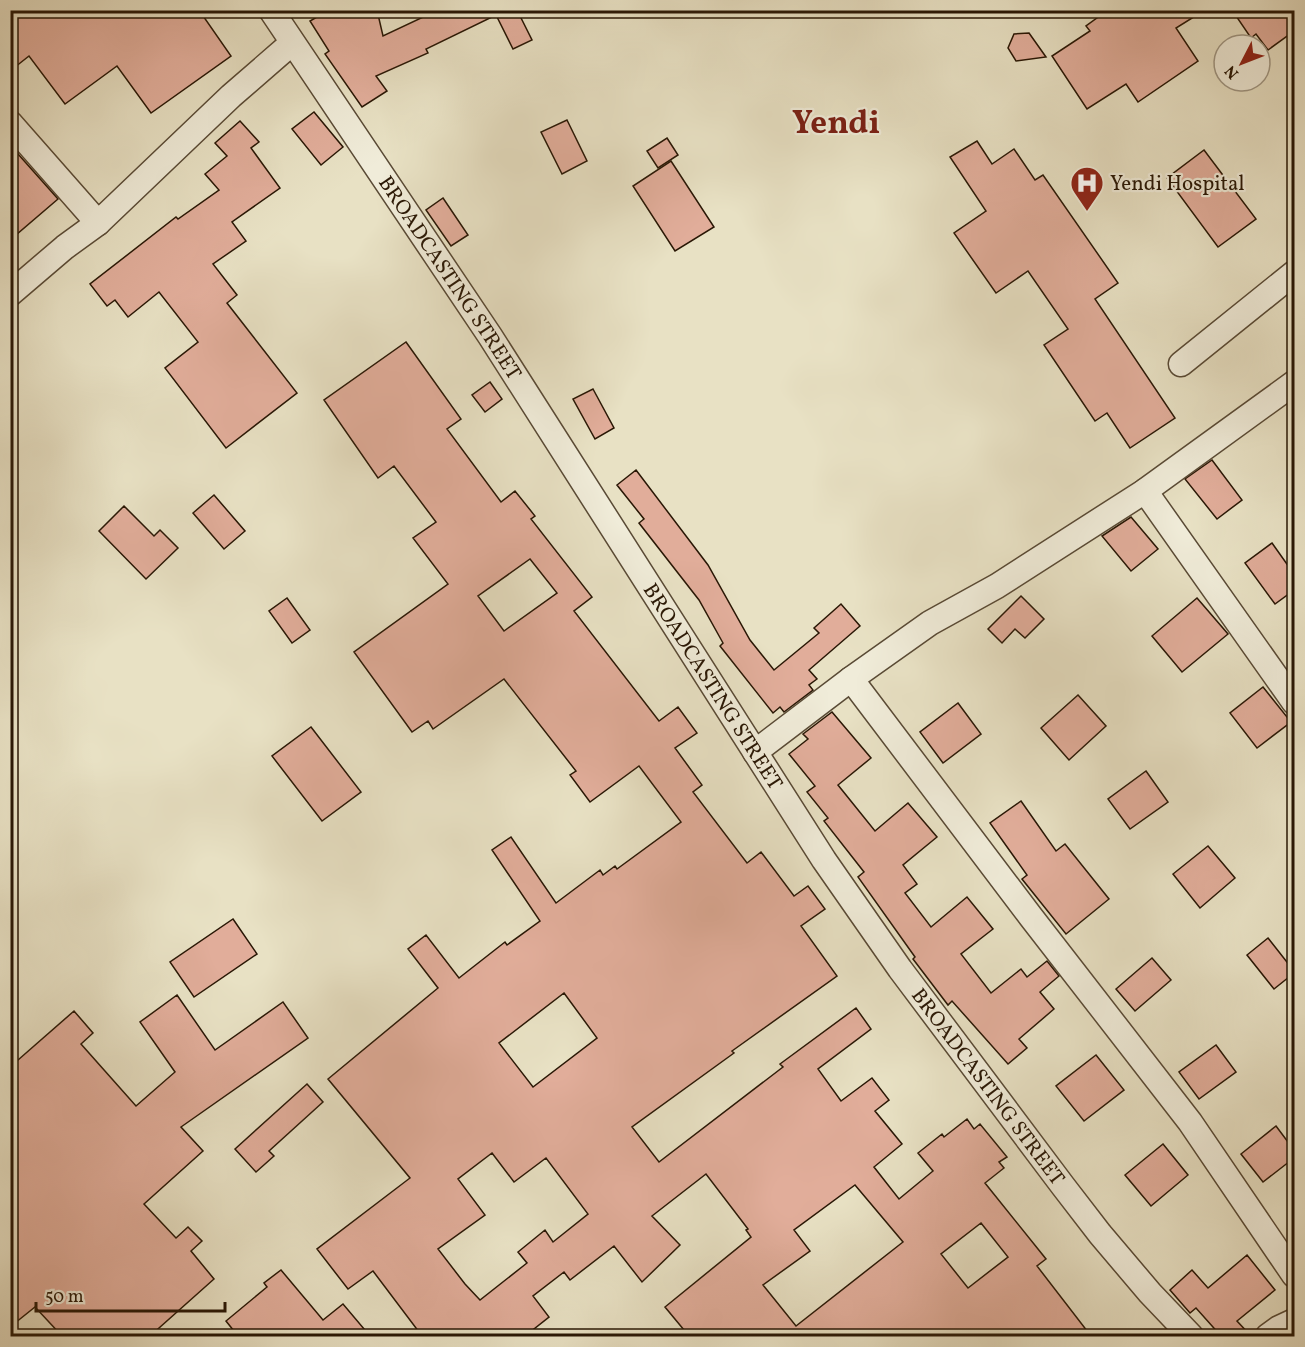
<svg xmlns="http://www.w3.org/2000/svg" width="1305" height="1347" viewBox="0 0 1305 1347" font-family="Vollkorn,serif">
<rect width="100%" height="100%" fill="#e8e1c4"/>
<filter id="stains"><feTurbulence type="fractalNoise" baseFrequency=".00333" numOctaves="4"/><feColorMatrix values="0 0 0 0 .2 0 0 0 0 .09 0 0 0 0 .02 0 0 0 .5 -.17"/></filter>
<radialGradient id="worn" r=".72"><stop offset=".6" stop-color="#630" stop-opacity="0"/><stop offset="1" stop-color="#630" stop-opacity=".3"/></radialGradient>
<g fill="#e1ad9a" stroke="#291705" stroke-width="1.5" fill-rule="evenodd">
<polygon points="10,10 199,10 231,56 151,113 117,66 65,104 29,56 10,71"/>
<polygon points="329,10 377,10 383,36 438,10 517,10 532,40 513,49 496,15 426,49 428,53 376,76 387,91 362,107 325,54 329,51 310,21"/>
<polygon points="1108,10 1205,10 1176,28 1198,61 1138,102 1126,84 1087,109 1052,56 1090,31 1086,26"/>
<polygon points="1232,10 1294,10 1294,31 1268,50 1256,34 1251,38"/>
<polygon points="1029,33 1046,57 1016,61 1008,48 1014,34"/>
<polygon points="314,112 343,147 321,165 292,129"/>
<polygon points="567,120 587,161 562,174 541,132"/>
<polygon points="240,121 259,142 251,148 280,188 232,222 246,241 213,264 237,295 227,303 297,393 226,448 165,368 198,342 159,292 128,317 115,300 107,306 90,284 176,217 178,219 219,190 205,174 227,156 215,143"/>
<polygon points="667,138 678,155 658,168 647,151"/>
<polygon points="977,141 992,164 1014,149 1035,180 1043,175 1118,283 1095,299 1175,418 1130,448 1107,413 1095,421 1044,345 1068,329 1028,271 996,293 954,233 986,211 950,157"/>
<polygon points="10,145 58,199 10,240"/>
<polygon points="1204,150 1256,219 1218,247 1167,178"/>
<polygon points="671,161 714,227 675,251 633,186"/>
<polygon points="443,198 468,235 451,246 426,210"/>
<path d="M 406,342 L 461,419 L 447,429 L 501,502 L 515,491 L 535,516 L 531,519 L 592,597 L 574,611 L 659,721 L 678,707 L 697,733 L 675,748 L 702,785 L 693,792 L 747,863 L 761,852 L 794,896 L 808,886 L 825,909 L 801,926 L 837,976 L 732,1051 L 734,1053 L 632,1127 L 659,1162 L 783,1067 L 780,1064 L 856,1008 L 871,1029 L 818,1069 L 841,1101 L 872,1078 L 889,1100 L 875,1111 L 902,1144 L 874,1167 L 899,1199 L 933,1171 L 918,1153 L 942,1134 L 944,1137 L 967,1119 L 974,1129 L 980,1124 L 1007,1157 L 999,1162 L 1004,1168 L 985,1183 L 1046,1259 L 1037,1266 L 1091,1336 L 689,1336 L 665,1307 L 751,1237 L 746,1230 L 748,1229 L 706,1174 L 652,1216 L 680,1245 L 642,1282 L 614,1246 L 570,1280 L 564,1272 L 533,1296 L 549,1317 L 525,1336 L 422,1336 L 373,1271 L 348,1289 L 317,1249 L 410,1178 L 328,1079 L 438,988 L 408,949 L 426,935 L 459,978 L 505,942 L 507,945 L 540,921 L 492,850 L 511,837 L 556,903 L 600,870 L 603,875 L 615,866 L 617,869 L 681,822 L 639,766 L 590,802 L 570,775 L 576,771 L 504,679 L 433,729 L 428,721 L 412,732 L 354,652 L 448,584 L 413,538 L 436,522 L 394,466 L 378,478 L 324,400 ZM 530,559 L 557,593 L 504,631 L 478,596 ZM 564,993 L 597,1038 L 533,1087 L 499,1043 ZM 492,1153 L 514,1182 L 546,1158 L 588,1214 L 553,1242 L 545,1230 L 518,1252 L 527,1263 L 480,1300 L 465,1284 L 438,1249 L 485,1215 L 458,1179 ZM 855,1185 L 903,1242 L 796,1326 L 763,1285 L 810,1251 L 794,1230 ZM 981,1223 L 1008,1257 L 968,1288 L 941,1254 Z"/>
<polygon points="490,382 502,399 485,412 472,395"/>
<polygon points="593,389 614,428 595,439 573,399"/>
<polygon points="1212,460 1242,500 1217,519 1185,479"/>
<polygon points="636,470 708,565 750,640 774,670 819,633 814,628 841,604 860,626 809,670 817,679 809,685 813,690 784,712 780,707 773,713 720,646 723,643 699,600 639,523 644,519 617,485"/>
<polygon points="214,495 245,531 224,549 193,513"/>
<polygon points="124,506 154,536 160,530 178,548 146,579 99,531"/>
<polygon points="1131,517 1158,549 1131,571 1102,536"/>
<polygon points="1272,543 1294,574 1294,590 1275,604 1245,563"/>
<polygon points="1021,596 1044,619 1025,638 1015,629 1002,643 988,629"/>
<polygon points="287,598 310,630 292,643 269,611"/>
<polygon points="1197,598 1228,634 1182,672 1152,636"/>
<polygon points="1263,687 1291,722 1257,748 1230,713"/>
<polygon points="1078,695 1106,726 1069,760 1041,728"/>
<polygon points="958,703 981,734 943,763 920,732"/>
<polygon points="832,712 871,758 838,785 875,831 908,803 937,837 903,865 917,884 905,893 931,927 967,897 993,929 961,954 991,993 1021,969 1027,977 1047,961 1059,976 1040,992 1054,1009 1019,1039 1027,1048 1008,1064 952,1001 948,1005 913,959 915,957 858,877 864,872 824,821 828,818 807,792 815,786 789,754 808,739 803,734"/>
<polygon points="311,727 361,792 322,821 272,756"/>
<polygon points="1146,771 1168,802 1130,829 1108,799"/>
<polygon points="1021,801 1056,851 1065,844 1109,899 1066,934 1022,879 1027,875 990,823"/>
<polygon points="1208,846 1235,878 1200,908 1173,874"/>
<polygon points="233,919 257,954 194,997 170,962"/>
<polygon points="1268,938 1294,971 1294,973 1274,989 1247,955"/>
<polygon points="1152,958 1171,980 1135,1011 1116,989"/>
<polygon points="177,995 215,1050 283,1002 308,1038 181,1127 203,1151 144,1204 176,1238 188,1227 202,1241 191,1251 214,1279 150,1336 62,1336 35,1307 10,1327 10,1067 74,1011 93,1033 81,1044 136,1106 175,1072 140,1022"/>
<polygon points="1216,1045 1236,1072 1199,1099 1179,1072"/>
<polygon points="1096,1055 1124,1090 1084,1121 1056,1086"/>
<polygon points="307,1084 323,1102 269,1151 274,1156 256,1172 235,1149"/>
<polygon points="1276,1126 1294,1150 1294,1158 1263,1182 1241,1154"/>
<polygon points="1163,1144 1188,1175 1151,1206 1125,1175"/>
<polygon points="1247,1255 1275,1290 1237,1321 1251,1336 1221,1336 1196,1308 1190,1313 1170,1290 1192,1270 1208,1288"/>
<polygon points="281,1270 323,1320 343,1304 370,1336 238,1336 226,1321 267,1287 264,1283"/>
</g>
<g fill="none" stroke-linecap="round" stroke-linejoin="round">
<defs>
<g id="minor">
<path id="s1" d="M 271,10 L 490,336 L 824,860 L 900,969 L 1063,1186 L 1100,1234 L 1150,1293 L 1191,1336"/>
<polyline points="10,123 98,223"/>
<polyline points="10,294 65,247 98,223 231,96 292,43"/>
<polyline points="1181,364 1294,273"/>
<polyline points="1145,491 1294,702"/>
<polyline points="851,679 1031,917 1190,1122 1294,1275"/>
<polyline points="755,752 851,679 930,623 997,586 1145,491 1294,383"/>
<polyline points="1268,1336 1279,1328 1294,1321"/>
</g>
</defs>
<use href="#minor" stroke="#594a35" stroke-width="27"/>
<use href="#minor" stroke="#f0ecd9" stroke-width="24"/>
</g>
<defs>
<symbol id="hospital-pin" viewBox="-11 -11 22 30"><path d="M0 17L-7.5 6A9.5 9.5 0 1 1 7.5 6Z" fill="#8f2418" stroke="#f0ecd9"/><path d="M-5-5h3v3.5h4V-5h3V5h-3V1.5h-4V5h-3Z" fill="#fff"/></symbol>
</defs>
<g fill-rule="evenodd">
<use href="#hospital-pin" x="1068" y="164" width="38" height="52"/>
</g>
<g text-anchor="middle" stroke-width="4.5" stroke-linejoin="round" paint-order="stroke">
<g font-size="21" fill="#291705" stroke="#f0ecd9" text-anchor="start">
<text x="1110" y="190">Yendi Hospital</text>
</g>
<g font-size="21" fill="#291705" stroke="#f0ecd9">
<text dy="7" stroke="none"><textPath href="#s1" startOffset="322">BROADCASTING STREET</textPath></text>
<text dy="7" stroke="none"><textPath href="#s1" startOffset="808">BROADCASTING STREET</textPath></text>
<text dy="7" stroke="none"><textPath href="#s1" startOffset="1294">BROADCASTING STREET</textPath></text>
</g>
<g font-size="33" font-weight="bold" fill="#7a1f14" stroke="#f0ecd9">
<text x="836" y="133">Yendi</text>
</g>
</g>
<rect width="1305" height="1347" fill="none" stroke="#e8e1c4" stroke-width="36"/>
<rect x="12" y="12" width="1281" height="1323" fill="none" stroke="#291705" stroke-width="3"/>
<rect x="18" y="18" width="1269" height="1311" fill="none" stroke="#291705" stroke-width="1.5"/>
<g transform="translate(1242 63) rotate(228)"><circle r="28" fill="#f0ecd9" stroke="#a09784" stroke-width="1.5"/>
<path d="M0-4.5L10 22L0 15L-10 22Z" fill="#8f2418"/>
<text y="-9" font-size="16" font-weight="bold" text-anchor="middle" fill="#291705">N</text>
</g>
<path d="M36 1302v9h189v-9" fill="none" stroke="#291705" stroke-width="3"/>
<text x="45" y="1302" font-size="18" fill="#291705" stroke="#f0ecd9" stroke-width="4.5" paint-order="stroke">50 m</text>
<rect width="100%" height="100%" filter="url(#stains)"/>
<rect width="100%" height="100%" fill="url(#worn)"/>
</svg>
